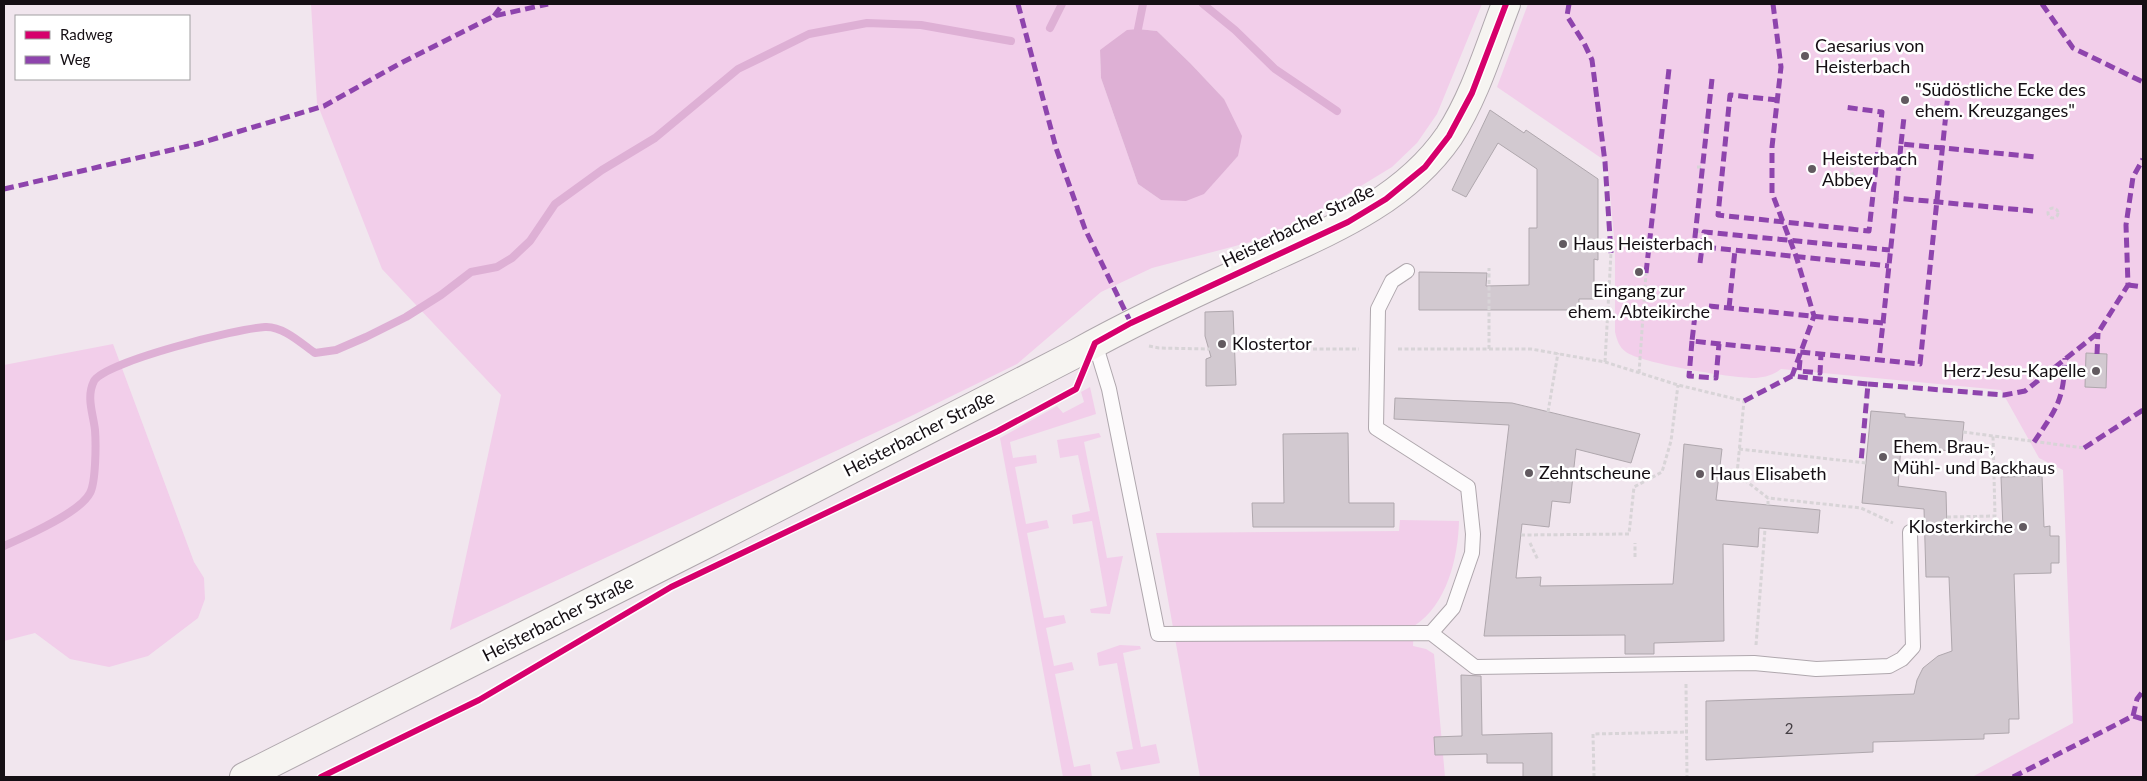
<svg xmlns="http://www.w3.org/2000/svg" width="2147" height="781" viewBox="0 0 2147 781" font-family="Lato,sans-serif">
<rect width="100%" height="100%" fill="#f1e6ee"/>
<g fill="#f2ceea" fill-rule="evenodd">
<path d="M 311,4 L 1482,4 L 1437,114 L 1417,143 L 1392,167 L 1351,192 L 1281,234 L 1152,268 L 1101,292 L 1017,364 L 909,417 L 450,630 L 501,395 L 382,269 L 317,103 ZM 1138,29 L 1157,31 L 1191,64 L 1224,99 L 1238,156 L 1221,174 L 1161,200 L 1138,184 L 1101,78 L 1100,50 Z"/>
<path d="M 1528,4 L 2143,4 L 2143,777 L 1972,777 L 2073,723 L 2063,470 L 2039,458 L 2001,390 L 1781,369 C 1773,375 1766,377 1756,378 C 1736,379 1640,363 1626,352 C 1619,347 1617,340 1615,332 L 1615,247 L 1607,162 L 1497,87 Z"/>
<polygon points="113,344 194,562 204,578 205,599 198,618 148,656 109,667 70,659 35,633 4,641 4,365"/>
<polygon points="1090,387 1096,414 1010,442 1013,458 1036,455 1037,463 1015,467 1026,524 1047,520 1049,528 1027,533 1044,618 1064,615 1066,623 1046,628 1054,666 1072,662 1074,670 1055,674 1074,767 1090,764 1092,777 1063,777 1000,438 1057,406 1063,413 1084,402 1081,392"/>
<polygon points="1099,433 1101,437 1084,442 1107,558 1123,556 1110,614 1091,613 1090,609 1107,606 1092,521 1073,524 1072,515 1090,511 1078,455 1060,458 1057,440"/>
<path d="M 1400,520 L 1459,521 C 1458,558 1447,605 1414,626 L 1413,646 L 1426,649 L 1434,654 L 1445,777 L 1200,777 L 1156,533 L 1399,531 Z"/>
<polygon points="1120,645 1140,646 1141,649 1123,653 1141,747 1156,744 1160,763 1121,770 1116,752 1133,749 1117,663 1099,666 1097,653"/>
</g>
<polygon fill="#deb0d5" points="1138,29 1157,31 1191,64 1224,99 1242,136 1238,156 1204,194 1186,201 1161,200 1138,184 1101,78 1100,50 1127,30"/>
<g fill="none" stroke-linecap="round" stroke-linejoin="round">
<g stroke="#deb0d5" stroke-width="8">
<polyline points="1203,4 1235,30 1275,69 1337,111"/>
<polyline points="1050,28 1062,4"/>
<polyline points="1138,29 1143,4"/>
<path d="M 4,546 C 24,537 80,513 90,493 C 96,482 96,443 95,430 C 93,413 86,397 94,381 C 104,362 239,328 265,327 C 283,326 301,343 315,353 L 336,350 L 366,337 L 406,317 L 441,295 L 471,272 L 497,267 L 512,258 L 530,241 L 555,204 L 602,170 L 655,138 L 738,69 L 809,34 L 867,23 L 921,25 L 1011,41"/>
</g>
</g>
<g fill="#d2c9d0" stroke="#afa7ad">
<polygon points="1490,110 1524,133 1526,130 1598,179 1598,260 1594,259 1594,299 1579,299 1579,310 1419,310 1419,272 1487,273 1486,286 1529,285 1529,228 1537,228 1537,169 1498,143 1466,197 1452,190"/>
<polygon points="1233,311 1236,385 1206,386 1206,359 1211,357 1205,336 1205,312"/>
<polygon points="2086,353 2107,354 2106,388 2085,387"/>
<polygon points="1395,398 1512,403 1640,434 1631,463 1576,449 1570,503 1552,501 1549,527 1522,524 1516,578 1541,577 1540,586 1673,584 1684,444 1722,449 1716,500 1820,510 1818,533 1759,528 1758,547 1723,544 1724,641 1654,643 1654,654 1625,654 1625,635 1484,636 1509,425 1394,419"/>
<polygon points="1871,411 1905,414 1905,417 1964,422 1961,452 1901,446 1898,486 1946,492 1947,530 2003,529 2001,477 2042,476 2044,527 2050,526 2050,536 2059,536 2059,563 2051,563 2051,573 2014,574 2019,719 2009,719 2009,733 1984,734 1984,739 1873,742 1873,752 1706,760 1706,701 1914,694 1917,680 1923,668 1938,656 1952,651 1949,577 1926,577 1924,509 1862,503"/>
<polygon points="1348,433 1349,503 1394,503 1394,527 1253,527 1252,503 1284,503 1283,434"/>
<polygon points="1461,675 1481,676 1482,735 1552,733 1552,777 1523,777 1523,763 1487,763 1487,754 1435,755 1434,737 1462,736"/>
</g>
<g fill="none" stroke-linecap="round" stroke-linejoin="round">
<defs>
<g id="lane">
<polyline points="1407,271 1392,281 1378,309 1376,428 1468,487 1473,534 1472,553 1453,608 1431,633"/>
<polyline points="1095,343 1109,389 1158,634 1431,633 1475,667 1754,663 1816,669 1889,666 1902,659 1913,647 1910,532"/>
</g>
<path id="secondary" d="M 244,777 L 708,543 L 1075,354 C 1131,323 1188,296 1245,270 C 1319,235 1401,206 1449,136 C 1475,96 1489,48 1506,4"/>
</defs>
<use href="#lane" stroke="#afa7ad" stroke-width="16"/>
<use href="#secondary" stroke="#afa7ad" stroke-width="30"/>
<g stroke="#d8d4d7" stroke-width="3" stroke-dasharray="4 2.5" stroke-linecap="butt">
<polyline points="1701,131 1706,132"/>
<polyline points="1697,167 1702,167"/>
<polyline points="1874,183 1863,186 1854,180 1851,169 1856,160 1866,156 1877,161"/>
<circle cx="2053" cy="213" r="5"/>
<polyline points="1696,231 1704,232"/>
<polyline points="1149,346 1159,348 1210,349"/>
<polyline points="1235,349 1359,349"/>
<polyline points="1398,349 1531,349 1605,362 1678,385 1744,401 1737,474 1768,498 1861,508 1893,523"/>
<polyline points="1489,349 1489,268"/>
<polyline points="1605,362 1611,253"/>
<polyline points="1639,373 1646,273"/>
<polyline points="1548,412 1558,353"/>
<polyline points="1963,432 2084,448"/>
<polyline points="1739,449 1866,463"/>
<polyline points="1768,505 1768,498"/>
<polyline points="1947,517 1995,516 1993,436"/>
<polyline points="1521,535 1629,534 1634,487 1662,472 1671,441 1678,385"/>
<polyline points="1530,543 1538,560"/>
<polyline points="1635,557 1635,543"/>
<polyline points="1756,645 1765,529"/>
<polyline points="1686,684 1687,777"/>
<polyline points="1594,777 1593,734 1687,732"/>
</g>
<use href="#lane" stroke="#fdfbfc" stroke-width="14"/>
<use href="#secondary" stroke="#f6f4f1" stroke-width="28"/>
<g stroke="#8e44ad" stroke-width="5" stroke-dasharray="10 5" stroke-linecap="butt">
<polyline points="1018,4 1056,148 1085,229 1131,323"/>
<polyline points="1569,4 1567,16 1584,43 1592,60 1605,162 1611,253"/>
<polyline points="1773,4 1781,67 1772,147 1772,193 1796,256 1814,316 1792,376"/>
<polyline points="2042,4 2073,48 2143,82"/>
<polyline points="494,16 503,4"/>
<polyline points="1712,79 1694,246 1889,266"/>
<polyline points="1778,100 1730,95 1718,215 1869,231 1882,112 1843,107"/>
<polyline points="1901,144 1904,117"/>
<polyline points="4,189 197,144 324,106 399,64 494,16 548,4"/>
<polyline points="2033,211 1896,198 1901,144 2037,157"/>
<polyline points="1700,263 1704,232 1890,250"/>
<polyline points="1646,273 1669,69"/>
<polyline points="2128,285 2143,287"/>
<polyline points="1709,306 1883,323 1879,359"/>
<polyline points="1729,308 1735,250"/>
<polyline points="1695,315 1692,341 1920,364 1948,94"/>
<polyline points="1883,323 1896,198"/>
<polyline points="1692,341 1689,376 1716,378 1719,344"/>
<polyline points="2097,354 2098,333"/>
<polyline points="1800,360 1799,371 1820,373 1821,354"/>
<polyline points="1868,384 2004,395 2025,391 2098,333 2128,285 2126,225 2133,177 2143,159"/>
<polyline points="1744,401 1792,376 1868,384 1861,462"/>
<path d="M 2034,442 C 2057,408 2064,400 2065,358"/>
<polyline points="2084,448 2143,410"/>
<polyline points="2133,716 2137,699 2143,691"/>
<polyline points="2013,777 2133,716 2143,719"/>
</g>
<defs>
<polyline id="cycleway" points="321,777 479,700 671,587 998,431 1076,389 1095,343 1131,323 1348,222 1386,199 1425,167 1449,136 1472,93 1506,4"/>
</defs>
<use href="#cycleway" stroke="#fff" stroke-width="9"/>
<use href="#cycleway" stroke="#d6006c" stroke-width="6"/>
</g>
<g fill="#625a60" stroke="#fff" stroke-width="2">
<circle cx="1805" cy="56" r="5"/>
<circle cx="1905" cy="100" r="5"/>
<circle cx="1812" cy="169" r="5"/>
<circle cx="1563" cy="244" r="5"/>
<circle cx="1639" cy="272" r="5"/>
<circle cx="1222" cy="344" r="5"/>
<circle cx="2096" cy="371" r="5"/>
<circle cx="1883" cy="457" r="5"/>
<circle cx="1529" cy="473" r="5"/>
<circle cx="1700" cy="474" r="5"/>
<circle cx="2023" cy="527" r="5"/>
</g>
<g text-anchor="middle" stroke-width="5" stroke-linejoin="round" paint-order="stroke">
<g font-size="15" fill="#443e43">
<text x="1789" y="734">2</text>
</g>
<g font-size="18" fill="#150f14" stroke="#fff" text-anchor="start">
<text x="1815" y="52">Caesarius von<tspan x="1815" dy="21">Heisterbach</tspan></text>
<text x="1915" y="96">"Südöstliche Ecke des<tspan x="1915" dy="21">ehem. Kreuzganges"</tspan></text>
<text x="1822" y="165">Heisterbach<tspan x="1822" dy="21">Abbey</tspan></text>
<text x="1573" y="250">Haus Heisterbach</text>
<text x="1639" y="297" text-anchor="middle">Eingang zur<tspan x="1639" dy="21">ehem. Abteikirche</tspan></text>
<text x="1232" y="350">Klostertor</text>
<text x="2086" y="377" text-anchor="end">Herz-Jesu-Kapelle</text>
<text x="1893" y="453">Ehem. Brau-,<tspan x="1893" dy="21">Mühl- und Backhaus</tspan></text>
<text x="1539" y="479">Zehntscheune</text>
<text x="1710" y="480">Haus Elisabeth</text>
<text x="2013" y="533" text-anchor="end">Klosterkirche</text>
</g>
<g font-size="18" fill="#150f14" stroke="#fff">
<text transform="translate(1298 226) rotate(-26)" y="6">Heisterbacher Straße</text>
<text transform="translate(919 434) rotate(-27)" y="6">Heisterbacher Straße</text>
<text transform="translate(558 619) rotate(-27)" y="6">Heisterbacher Straße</text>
</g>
</g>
<rect width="2147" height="781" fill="none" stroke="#150f14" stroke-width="10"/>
<rect x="15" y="15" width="175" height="65" fill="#ffffff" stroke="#a19fa1"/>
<rect x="25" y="31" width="25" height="8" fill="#d6006c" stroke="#a19fa1"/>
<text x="60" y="40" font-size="15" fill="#150f14">Radweg</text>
<rect x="25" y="56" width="25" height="8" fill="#8e44ad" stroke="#a19fa1"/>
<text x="60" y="65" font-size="15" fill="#150f14">Weg</text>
</svg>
